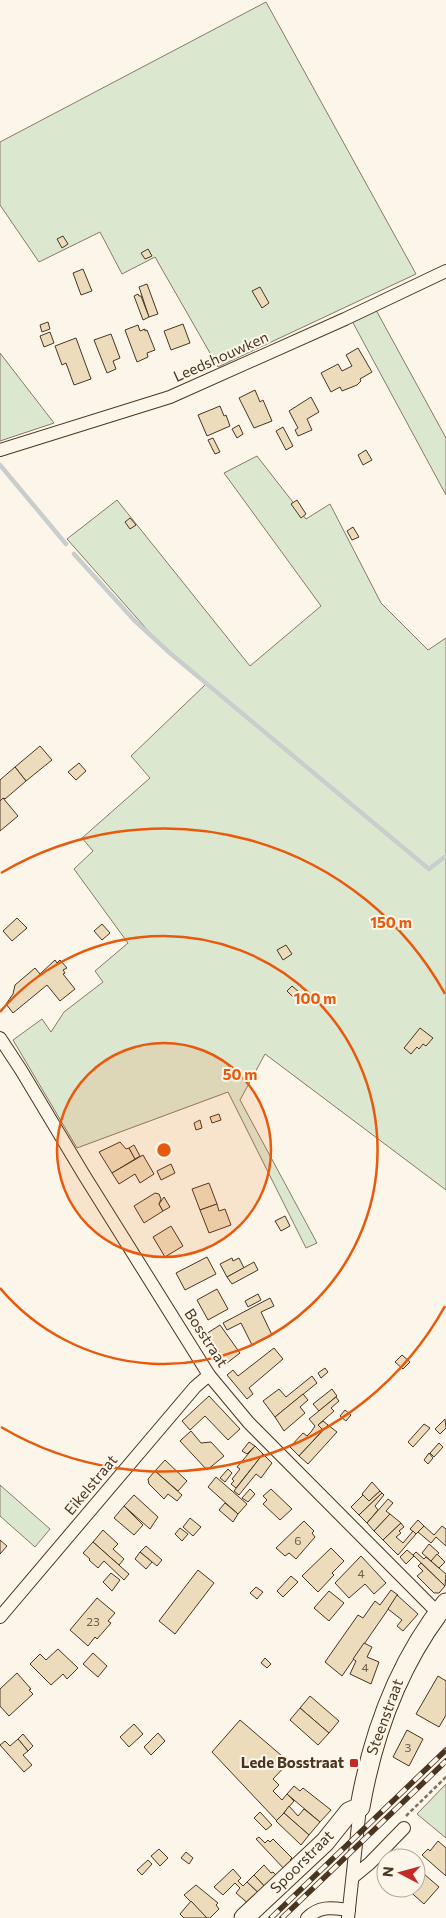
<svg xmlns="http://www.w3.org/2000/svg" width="446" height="1918" viewBox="0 0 446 1918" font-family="Commissioner,sans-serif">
<rect width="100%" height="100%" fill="#fbf6e9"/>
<g fill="#dce7d0" stroke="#887966">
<polygon points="266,2 416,274 218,367 155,257 122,274 100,232 39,262 0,205 0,142"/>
<polygon points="376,310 446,438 446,495 352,321"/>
<polygon points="0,353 54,423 0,441"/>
<polygon points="257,456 306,519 330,504 381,603 428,650 446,638 446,1190 265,1054 240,1100 317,1243 306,1248 228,1092 77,1148 13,1040 42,1019 51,1032 64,1012 103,982 95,971 128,943 74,869 93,851 82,838 150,778 131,756 206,684 159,643 67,539 117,500 250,666 321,606 224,473"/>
<polygon points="0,1485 50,1529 35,1547 0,1516"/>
<polygon points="446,1784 446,1838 417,1814"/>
</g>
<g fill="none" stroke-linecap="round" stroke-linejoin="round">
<g stroke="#c9cecd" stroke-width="4.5">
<polyline points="0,465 66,544"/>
<polyline points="74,554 134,620 171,654 429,869 446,856"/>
</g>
</g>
<g fill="#ecdcbc" stroke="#4a3520">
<polygon points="63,236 68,244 62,248 57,239"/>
<polygon points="148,249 152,256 145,259 141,253"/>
<polygon points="83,269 92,291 81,295 73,273"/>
<polygon points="147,284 158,314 149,317 139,287"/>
<polygon points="260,287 269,303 262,308 252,291"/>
<polygon points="138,294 139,296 141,296 149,317 143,320 134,296"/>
<polygon points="48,322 50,329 42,332 40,325"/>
<polygon points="183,324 190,343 171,350 164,331"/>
<polygon points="138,325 140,331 145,329 145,331 147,330 155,350 147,353 148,357 137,362 125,330"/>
<polygon points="50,332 54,343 44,347 40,336"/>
<polygon points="111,334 120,358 113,361 116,369 107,373 94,340"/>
<polygon points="76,338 91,379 74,385 66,363 62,365 55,346"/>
<polygon points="358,348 372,372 360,379 361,381 357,385 342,391 340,387 331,392 321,373 338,364 342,371 352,366 346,355"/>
<polygon points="255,390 260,402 263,400 272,421 254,428 239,398"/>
<polygon points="311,397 319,412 307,419 312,430 298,436 295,430 298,428 289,411"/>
<polygon points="220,406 224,416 226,415 230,426 207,436 198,415"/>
<polygon points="239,425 243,434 237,438 232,429"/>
<polygon points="283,427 293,446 286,450 276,431"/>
<polygon points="213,438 220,452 215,454 208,440"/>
<polygon points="366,450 372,460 363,465 358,455"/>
<polygon points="297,500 306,514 301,518 291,504"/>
<polygon points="130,518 136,525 130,529 125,522"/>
<polygon points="353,527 359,537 352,540 347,531"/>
<polygon points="40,746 52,760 26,781 15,767"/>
<polygon points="79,763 86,771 76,780 68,772"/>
<polygon points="15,767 26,781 5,799 4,798 0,801 0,780"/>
<polygon points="3,798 18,816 0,831 0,801"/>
<polygon points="17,918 27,928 12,941 3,931"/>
<polygon points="102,924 110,933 102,940 94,931"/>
<polygon points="286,945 292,954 283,960 277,950"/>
<polygon points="55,960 57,963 60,960 67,968 63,970 65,973 63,974 75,989 60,1001 47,985 13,1013 6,1004 13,994 15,985 35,968 40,974"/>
<polygon points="292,986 299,992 294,998 287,991"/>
<polygon points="420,1028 433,1038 426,1046 423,1044 419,1049 417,1047 411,1054 404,1048"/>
<polygon points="219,1114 221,1120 212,1123 210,1117"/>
<polygon points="200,1120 202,1128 196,1130 194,1123"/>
<polygon points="120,1142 126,1149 129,1148 135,1159 112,1173 99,1152"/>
<polygon points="134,1145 140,1156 135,1159 129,1148"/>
<polygon points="143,1155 154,1174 140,1183 135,1174 119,1184 112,1173"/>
<polygon points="171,1164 175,1173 161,1180 157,1171"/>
<polygon points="209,1183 217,1204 200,1210 192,1189"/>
<polygon points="155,1193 159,1194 161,1199 159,1204 163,1211 144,1223 134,1206"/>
<polygon points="164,1197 170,1207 163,1211 159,1204"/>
<polygon points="217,1204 219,1211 225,1209 231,1225 209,1233 200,1210"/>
<polygon points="285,1216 290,1226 281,1231 275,1221"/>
<polygon points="171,1226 183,1246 165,1257 153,1237"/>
<polygon points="207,1257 216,1274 185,1290 176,1273"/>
<polygon points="232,1258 233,1261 239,1258 244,1268 227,1277 220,1264"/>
<polygon points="254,1262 258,1270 232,1284 227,1277"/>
<polygon points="217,1289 228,1309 208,1320 197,1300"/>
<polygon points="258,1294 261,1300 248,1307 245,1301"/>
<polygon points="270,1298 274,1306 261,1312 272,1335 252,1345 241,1323 227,1330 223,1323"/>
<polygon points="220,1325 240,1353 227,1363 206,1334"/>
<polygon points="274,1348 283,1359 249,1388 253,1394 247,1399 227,1375 233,1370 238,1376"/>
<polygon points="402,1355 410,1362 403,1369 395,1362"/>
<polygon points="325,1368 328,1372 321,1378 318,1373"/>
<polygon points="312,1376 317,1383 275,1417 263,1401 279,1389 286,1397"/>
<polygon points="332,1389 337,1396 319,1411 313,1404"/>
<polygon points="303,1394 308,1400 300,1407 305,1413 284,1431 275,1417"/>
<polygon points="209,1396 240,1429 228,1440 205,1416 190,1430 182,1421"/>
<polygon points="336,1397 339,1401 331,1408 334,1411 318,1425 323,1430 299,1456 290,1447 303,1433 307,1436 311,1432 315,1426 309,1419"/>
<polygon points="345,1410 351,1415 346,1421 340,1416"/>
<polygon points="445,1419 446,1428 440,1434 435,1429"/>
<polygon points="323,1421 328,1425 323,1430 318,1425"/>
<polygon points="424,1424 430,1428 413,1447 408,1442"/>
<polygon points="328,1425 337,1432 308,1464 299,1456"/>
<polygon points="191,1431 201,1443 211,1442 224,1456 207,1470 180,1441"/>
<polygon points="249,1442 255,1446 247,1454 242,1451"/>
<polygon points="439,1443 443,1447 434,1457 430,1453"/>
<polygon points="255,1446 263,1454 236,1488 231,1484 234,1481 232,1479 240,1469 237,1467"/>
<polygon points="429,1453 433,1458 428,1464 424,1460"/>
<polygon points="263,1454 272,1463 261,1478 256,1474 239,1495 234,1491"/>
<polygon points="165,1460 187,1481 178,1491 155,1471"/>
<polygon points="228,1469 232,1473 225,1482 220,1478"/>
<polygon points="155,1471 182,1495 177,1501 168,1494 164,1499 149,1484 148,1479"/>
<polygon points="216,1477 247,1504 238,1514 208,1487"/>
<polygon points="372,1482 380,1491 369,1501 362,1494"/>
<polygon points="250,1489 255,1494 248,1502 242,1498"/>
<polygon points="271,1489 292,1509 280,1520 263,1504 267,1500 263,1496"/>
<polygon points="380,1491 382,1493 359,1515 351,1507 363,1495 369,1501"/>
<polygon points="382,1493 384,1495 375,1506 378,1510 367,1523 359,1515"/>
<polygon points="134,1495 158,1517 150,1529 124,1506"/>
<polygon points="388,1499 393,1503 386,1511 390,1514 374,1531 367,1523"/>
<polygon points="225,1503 238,1514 233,1522 219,1510"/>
<polygon points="124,1506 143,1525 134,1535 114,1518"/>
<polygon points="390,1514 401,1523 383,1540 374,1531"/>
<polygon points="190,1518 201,1527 193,1536 183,1527"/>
<polygon points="418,1520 424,1526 416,1534 410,1529"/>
<polygon points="304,1521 314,1531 312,1533 315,1537 296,1559 289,1553 285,1556 276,1548"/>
<polygon points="401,1523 404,1527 399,1531 401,1533 396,1537 403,1543 413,1531 416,1534 398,1555 383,1540"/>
<polygon points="424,1526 434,1535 442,1526 446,1529 446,1546 436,1537 431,1543 418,1532"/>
<polygon points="180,1528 188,1534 182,1541 175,1534"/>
<polygon points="103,1530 118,1544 113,1549 124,1559 119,1565 93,1542"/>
<polygon points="0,1540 7,1546 0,1554"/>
<polygon points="93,1542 129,1574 124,1580 104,1561 98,1568 89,1560 90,1559 83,1553"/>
<polygon points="429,1544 439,1553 431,1561 422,1553"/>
<polygon points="146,1546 162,1560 157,1566 140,1552"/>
<polygon points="331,1548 344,1561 332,1573 334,1575 318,1592 302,1576"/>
<polygon points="407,1550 414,1556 406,1564 400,1557"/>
<polygon points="140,1552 152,1562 146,1569 135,1559"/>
<polygon points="416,1552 424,1559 426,1557 446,1574 445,1586 413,1555"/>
<polygon points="437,1554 445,1562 439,1568 431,1561"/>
<polygon points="361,1556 386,1583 374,1594 365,1584 349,1598 335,1583"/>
<polygon points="421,1563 445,1586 439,1593 434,1593 417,1576 423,1571 418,1566"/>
<polygon points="198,1570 214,1583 175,1634 159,1621"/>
<polygon points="111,1573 120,1580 112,1591 103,1582"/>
<polygon points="291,1576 298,1582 283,1597 277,1591"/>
<polygon points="256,1587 263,1592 257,1599 250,1593"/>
<polygon points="391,1590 398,1595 342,1676 325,1662 358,1615 363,1618 375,1601 380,1605"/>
<polygon points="329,1591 344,1603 329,1621 314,1608"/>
<polygon points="397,1595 418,1614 403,1631 397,1626 402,1620 388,1609"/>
<polygon points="97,1598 115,1613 108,1621 111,1623 97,1639 95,1637 88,1646 70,1630"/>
<polygon points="364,1643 372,1647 367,1657 379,1662 371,1684 350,1674 356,1661 353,1659"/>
<polygon points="58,1649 78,1668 67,1679 63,1674 51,1685 30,1664 40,1654 46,1660"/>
<polygon points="93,1653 107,1666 98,1677 83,1664"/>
<polygon points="265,1658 271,1664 267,1668 261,1663"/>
<polygon points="17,1673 31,1689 29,1690 33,1694 9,1716 0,1706 0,1689"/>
<polygon points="438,1676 446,1681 446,1715 439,1727 416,1714"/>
<polygon points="310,1696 339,1721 329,1733 300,1708"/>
<polygon points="300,1708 329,1733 318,1745 290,1720"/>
<polygon points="240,1720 289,1762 273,1779 279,1785 273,1791 282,1800 287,1794 294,1801 277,1821 212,1752"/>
<polygon points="134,1724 143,1734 129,1747 120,1737"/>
<polygon points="407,1730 423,1739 409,1766 393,1757"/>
<polygon points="158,1733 165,1741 151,1755 144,1747"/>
<polygon points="23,1734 33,1746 28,1751 18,1739"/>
<polygon points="18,1739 28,1751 23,1755 32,1765 24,1772 0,1745 5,1741 10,1746"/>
<polygon points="294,1786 300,1791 303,1788 331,1810 320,1822 287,1794"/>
<polygon points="289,1806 298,1816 304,1809 320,1822 309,1835 284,1813"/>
<polygon points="260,1812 272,1825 266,1830 254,1818"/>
<polygon points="284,1813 309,1835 301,1845 276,1821"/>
<polygon points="259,1837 265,1843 268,1840 270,1842 273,1839 292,1858 290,1860 294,1864 286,1871 256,1839"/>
<polygon points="438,1841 446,1848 446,1876 422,1855 428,1849 430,1851"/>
<polygon points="159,1849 168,1858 160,1866 151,1856"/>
<polygon points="186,1852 193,1858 189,1864 181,1858"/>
<polygon points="148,1860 152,1864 142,1875 137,1870"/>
<polygon points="264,1865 271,1873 273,1872 278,1877 267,1889 254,1875"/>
<polygon points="416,1867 439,1887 424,1904 406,1888 416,1888"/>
<polygon points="233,1869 241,1878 238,1881 243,1886 247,1882 261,1895 250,1905 236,1893 240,1888 235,1883 223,1895 214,1887"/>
<polygon points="254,1875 267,1889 261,1895 247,1882"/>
<polygon points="196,1885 218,1903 216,1905 219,1909 210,1918 207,1918 184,1895"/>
<polygon points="191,1901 207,1918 184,1918 180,1914"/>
</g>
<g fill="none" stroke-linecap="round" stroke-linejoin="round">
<defs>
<g id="street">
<polyline points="0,450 170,397 345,319 446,271"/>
<polyline points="0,1038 21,1070 84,1175 209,1375 249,1423 438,1613"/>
<polyline points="0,1617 195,1387 209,1375"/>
<polyline points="353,1877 370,1863 404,1828"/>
<path d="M 307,1918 C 320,1905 333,1908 349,1910"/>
<polyline points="348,1918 360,1807"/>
</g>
<path id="secondary" d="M 244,1918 L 325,1842 L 349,1812 L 360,1807 C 373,1733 399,1662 446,1603"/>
</defs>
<use href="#street" stroke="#4a3520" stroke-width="14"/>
<use href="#secondary" stroke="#4a3520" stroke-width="21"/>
<polyline stroke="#7f6f5c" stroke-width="2.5" stroke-dasharray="4 2.5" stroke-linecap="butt" points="406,1816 446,1777"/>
<use href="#street" stroke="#fbf6e9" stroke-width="12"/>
<use href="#secondary" stroke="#fbf6e9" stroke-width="19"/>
<defs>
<g id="rail">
<polyline points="271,1918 446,1750"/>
<polyline points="282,1918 446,1761"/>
</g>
</defs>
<use href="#rail" stroke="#4a3520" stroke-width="5.5"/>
<use href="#rail" stroke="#fbf6e9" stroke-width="4" stroke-dasharray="11" stroke-linecap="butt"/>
</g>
<circle cx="164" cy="1150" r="107" fill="#e8590c" fill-opacity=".12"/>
<g fill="none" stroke="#e8590c" stroke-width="2.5">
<circle cx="164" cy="1150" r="107"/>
<path d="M0 1012A214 214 0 1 1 0 1288"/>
<path d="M445 1306A321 321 0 0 1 1 1427M1 873A321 321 0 0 1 445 994"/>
</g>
<rect fill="#c62828" stroke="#fbf6e9" stroke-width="2" x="349" y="1758" width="10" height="10" rx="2.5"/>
<g text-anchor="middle" stroke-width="4" stroke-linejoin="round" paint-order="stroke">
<g font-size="12" fill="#725f47">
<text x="298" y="1545">6</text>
<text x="361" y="1578">4</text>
<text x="93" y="1626">23</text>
<text x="365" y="1672">4</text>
<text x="408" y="1752">3</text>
</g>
<g font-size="15" fill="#4a3520" stroke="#fbf6e9">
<text transform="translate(221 357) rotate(-24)" y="5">Leedshouwken</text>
<text transform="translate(206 1338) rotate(57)" y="5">Bosstraat</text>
<text transform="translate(91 1485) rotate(-50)" y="5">Eikelstraat</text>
<text transform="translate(385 1717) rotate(-70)" y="5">Steenstraat</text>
<text transform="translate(302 1862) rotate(-45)" y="5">Spoorstraat</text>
</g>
<g font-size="15" font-weight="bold" fill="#4a3520" stroke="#fbf6e9" text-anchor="end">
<text x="344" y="1768">Lede Bosstraat</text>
</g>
</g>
<circle cx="164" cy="1150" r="8" fill="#e8590c" stroke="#fbf6e9" stroke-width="2.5"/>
<g font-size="15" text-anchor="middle" font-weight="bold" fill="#e8590c" stroke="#fbf6e9" stroke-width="4" stroke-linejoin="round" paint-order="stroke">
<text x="391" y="928">150 m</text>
<text x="315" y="1004">100 m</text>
<text x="240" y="1080">50 m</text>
</g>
<g transform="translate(401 1873) rotate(276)"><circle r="24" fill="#fbf6e9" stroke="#b4a999"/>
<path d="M0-4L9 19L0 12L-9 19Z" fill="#c62828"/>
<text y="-8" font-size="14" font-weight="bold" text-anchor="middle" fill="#4a3520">N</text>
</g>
</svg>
